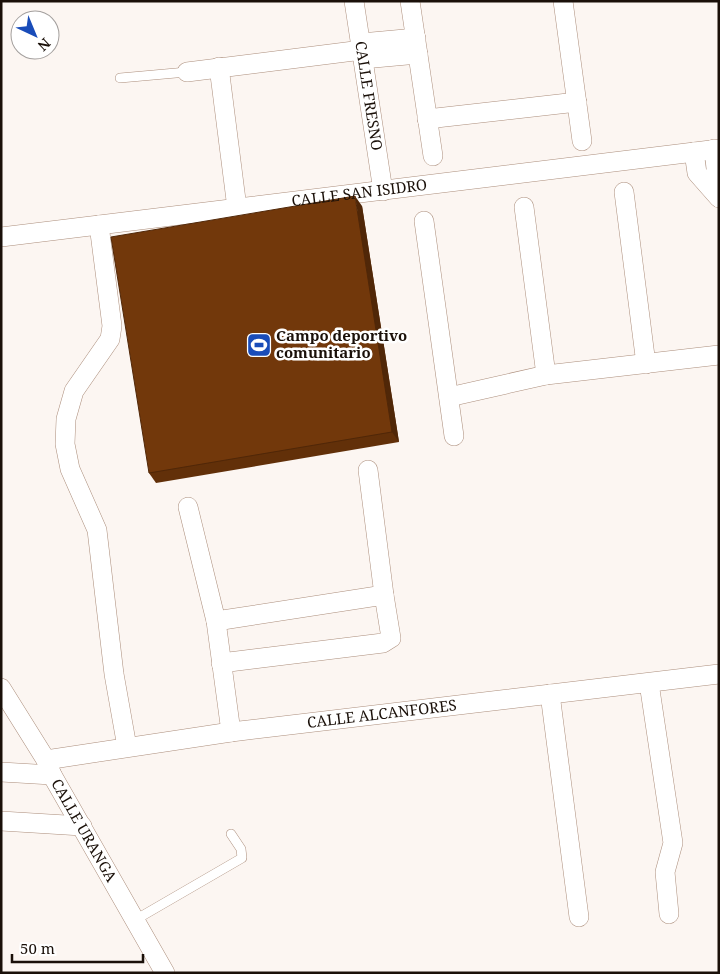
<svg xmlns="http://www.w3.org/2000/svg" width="720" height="974" viewBox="0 0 720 974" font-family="'Noto Serif',serif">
<rect width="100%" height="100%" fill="#fcf6f2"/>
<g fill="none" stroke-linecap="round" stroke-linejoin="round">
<defs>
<g id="lane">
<polyline points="120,78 187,72"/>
<polyline points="135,920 242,858 241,849 231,834"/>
</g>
<g id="street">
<path id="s1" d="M 354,1 L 383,191"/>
<polyline points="410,1 433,156"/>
<polyline points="563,1 582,141"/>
<polyline points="361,43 416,38"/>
<polyline points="363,59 418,54"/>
<polyline points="219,67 237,208"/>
<polyline points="187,72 362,50"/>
<polyline points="427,119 577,102"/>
<polyline points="714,149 719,197"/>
<polyline points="694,152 697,173 719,198"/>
<polyline points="624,192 646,364"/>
<polyline points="524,207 546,375"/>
<polyline points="424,221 454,436"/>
<polyline points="99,225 112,326 110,339 74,391 66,419 65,444 70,469 97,530 114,674 127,747"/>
<path id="s2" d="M 1,237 L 719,149"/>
<polyline points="449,397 546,375 719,355"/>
<polyline points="188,507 216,621 231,732"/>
<polyline points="216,621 384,595"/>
<polyline points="221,663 383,643 391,638 384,595 368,470"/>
<polyline points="649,683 673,843 665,872 669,914"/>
<path id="s3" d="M 1,688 L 46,760 L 52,775 L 165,973"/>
<polyline points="550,694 579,917"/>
<path id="s4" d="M 46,760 L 231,732 L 719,674"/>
<polyline points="1,772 52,775"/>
<polyline points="1,821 82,826"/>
</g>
</defs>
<use href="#lane" stroke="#ac8e7c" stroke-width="10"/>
<use href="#street" stroke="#ac8e7c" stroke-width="20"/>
<use href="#lane" stroke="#fff" stroke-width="9"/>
<use href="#street" stroke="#fff" stroke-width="19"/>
</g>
<polygon fill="#623009" points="362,206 399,442 156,483 149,473"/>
<polygon fill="#502708" points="355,196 362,206 399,442 392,432"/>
<polygon fill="#72380b" stroke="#502708" points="355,196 392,432 149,473 111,237"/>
<defs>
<symbol id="stadium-square" viewBox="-11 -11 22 22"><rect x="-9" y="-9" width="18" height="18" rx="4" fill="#194cb9" stroke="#fff"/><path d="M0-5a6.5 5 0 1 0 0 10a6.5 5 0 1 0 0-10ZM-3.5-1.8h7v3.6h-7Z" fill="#fff"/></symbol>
</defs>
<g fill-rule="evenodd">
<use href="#stadium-square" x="245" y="331" width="28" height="28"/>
</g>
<g text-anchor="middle" stroke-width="5" stroke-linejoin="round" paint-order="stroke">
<g font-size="15" fill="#1a1009" stroke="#fff">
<text dy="5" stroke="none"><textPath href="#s1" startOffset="96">CALLE FRESNO</textPath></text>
<text dy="5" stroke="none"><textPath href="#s2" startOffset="361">CALLE SAN ISIDRO</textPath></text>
<text dy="5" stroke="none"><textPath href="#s4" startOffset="339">CALLE ALCANFORES</textPath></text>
<text dy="5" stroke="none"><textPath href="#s3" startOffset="165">CALLE URANGA</textPath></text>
</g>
<g font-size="15" font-weight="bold" fill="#1a1009" stroke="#fff" text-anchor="start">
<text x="276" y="341">Campo deportivo<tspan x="276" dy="17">comunitario</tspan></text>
</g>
</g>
<rect width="720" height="974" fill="none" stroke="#1a1009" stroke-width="5"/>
<g transform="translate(35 35) rotate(136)"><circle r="24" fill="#ffffff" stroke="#a39f9d"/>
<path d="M0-4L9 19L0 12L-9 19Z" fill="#194cb9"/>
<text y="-8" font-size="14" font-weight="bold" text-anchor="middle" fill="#1a1009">N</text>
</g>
<path d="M12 954v8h131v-8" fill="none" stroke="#1a1009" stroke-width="2.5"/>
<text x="20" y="954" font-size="15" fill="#1a1009" stroke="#ffffff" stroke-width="4" paint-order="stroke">50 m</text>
</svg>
